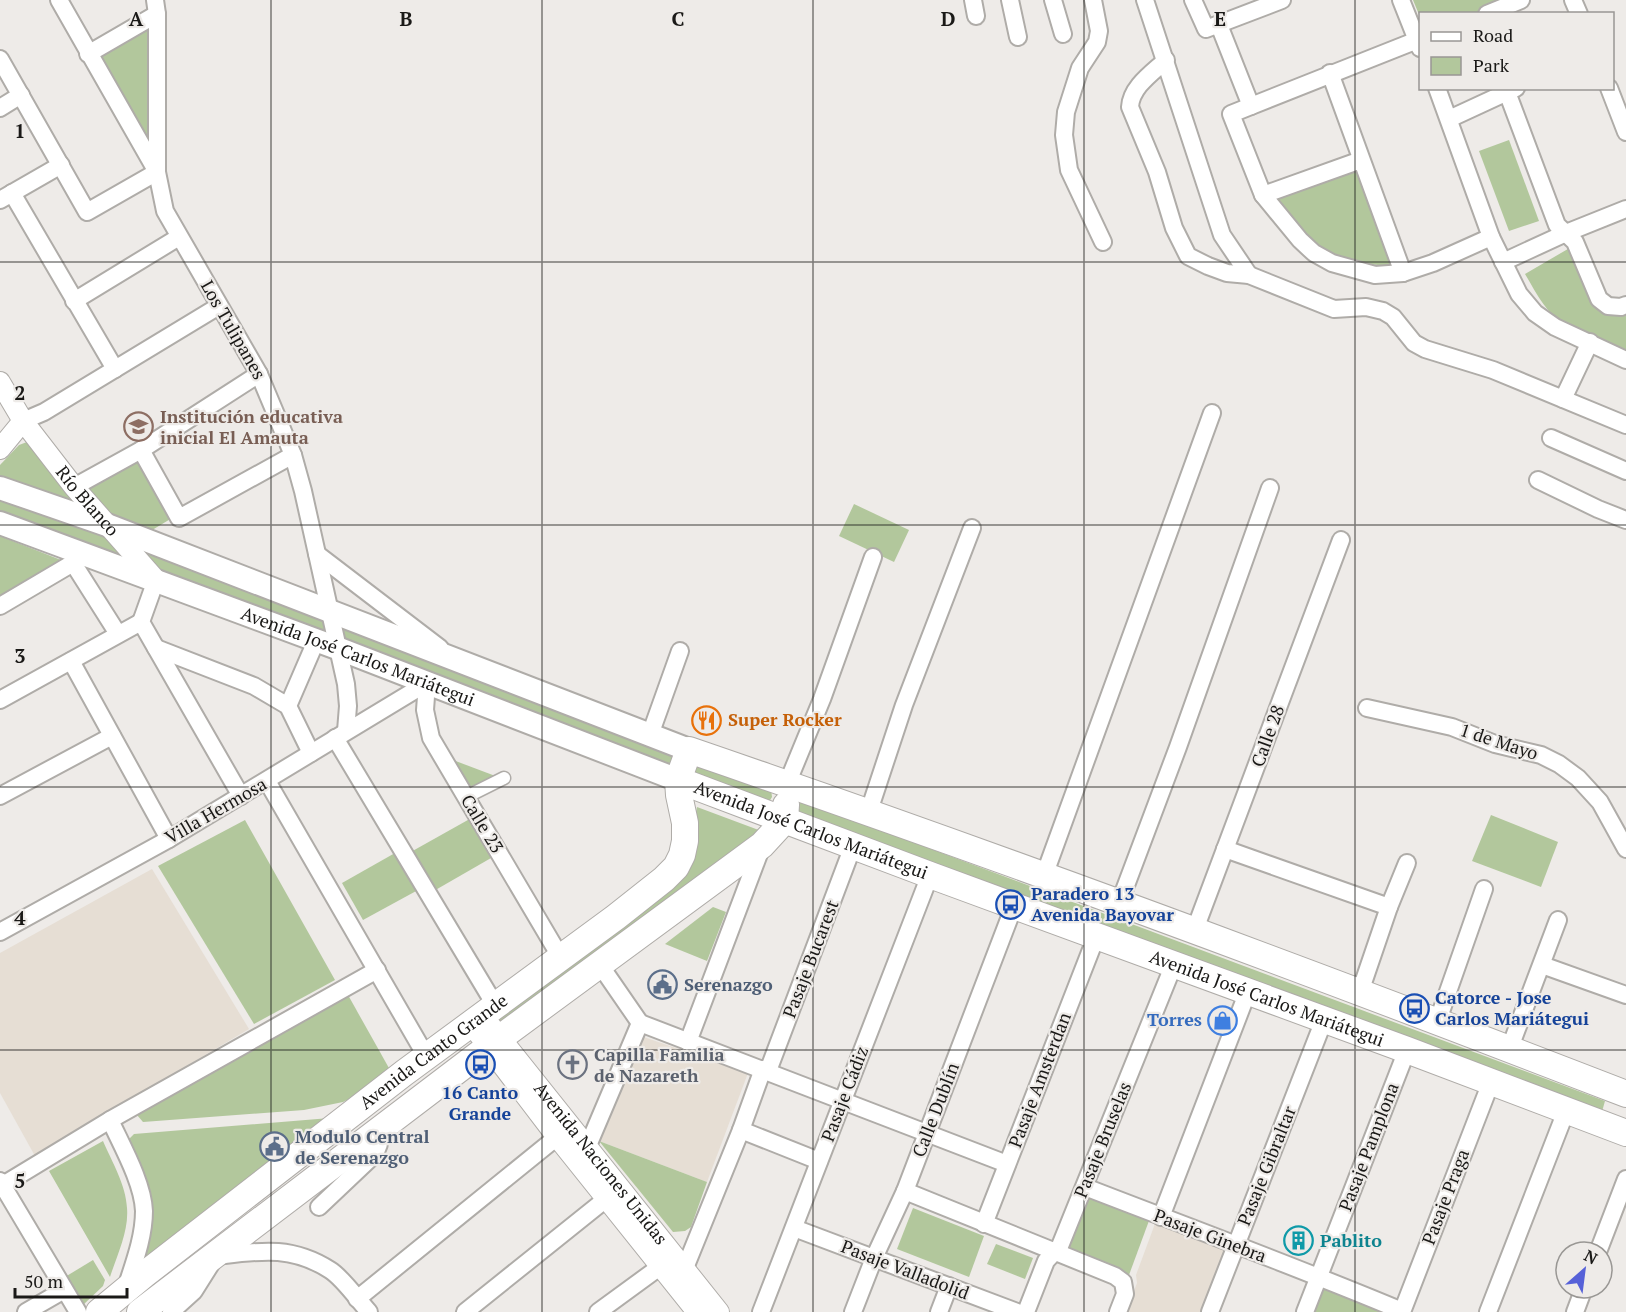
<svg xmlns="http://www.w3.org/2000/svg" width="1626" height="1312" viewBox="0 0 1626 1312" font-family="'PT Serif',serif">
<rect width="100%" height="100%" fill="#eeebe8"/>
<g fill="#e6ded4">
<polygon points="152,869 249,1029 35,1156 0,1093 0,953"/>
<polygon points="638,1035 748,1073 707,1182 599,1141"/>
<polygon points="1156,1221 1226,1249 1203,1312 1126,1312 1137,1283 1136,1275"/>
</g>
<g fill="#b2c79c">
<polygon points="1413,0 1496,0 1499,6 1480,13 1420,14 1420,17"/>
<polygon points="151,22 153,153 96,53"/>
<polygon points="1509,140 1539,221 1509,231 1479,151"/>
<polygon points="1358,162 1398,267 1358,263 1328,255 1271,202"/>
<path d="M 1573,246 L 1600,310 L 1612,316 L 1626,312 L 1626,353 C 1602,342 1570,333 1551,313 C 1540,302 1533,287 1525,274 Z"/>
<polygon points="27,442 75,503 0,482 0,465 19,445"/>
<polygon points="135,456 172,518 144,535 113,522 81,485"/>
<polygon points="0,500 108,538 127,562 0,515"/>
<polygon points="854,504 909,530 894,562 839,536"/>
<polygon points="0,536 61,560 63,566 0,603"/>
<polygon points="140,550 326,620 328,636 153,574"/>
<polygon points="340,628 460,671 670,752 673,759 670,765 664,766 345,647"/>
<polygon points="453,760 498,777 471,791"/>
<polygon points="703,764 771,789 772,797 769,802 695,775 696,768"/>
<polygon points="800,800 1605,1101 1601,1115 796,821"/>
<polygon points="697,807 764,832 504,1027 496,1016 685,871"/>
<polygon points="1491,815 1558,842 1541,887 1472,861"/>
<polygon points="475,816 498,854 432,892 409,853"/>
<polygon points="245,820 335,980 254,1024 158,866"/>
<polygon points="395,853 418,890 363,920 342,883"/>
<polygon points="713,907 726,912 707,961 665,944"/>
<polygon points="348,995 394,1077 343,1102 304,1110 143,1122 137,1115"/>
<polygon points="342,1117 132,1280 145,1231 128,1140 134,1134"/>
<path d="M 103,1141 C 112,1162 126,1185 127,1208 C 129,1231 117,1255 110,1277 L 49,1171 Z"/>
<polygon points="599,1141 707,1182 691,1227 685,1231 673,1232"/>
<polygon points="1084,1191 1150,1218 1129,1275 1061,1248"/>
<polygon points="913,1208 984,1236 969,1277 897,1249"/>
<polygon points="996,1244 1033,1258 1025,1279 987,1264"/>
<polygon points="93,1260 105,1280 103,1286 83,1305 65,1277"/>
<polygon points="1324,1282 1397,1312 1312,1312"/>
</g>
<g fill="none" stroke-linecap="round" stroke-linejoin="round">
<defs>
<polyline id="pedestrian" points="466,797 504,778"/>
<g id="minor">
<polyline points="155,0 157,14 157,172 165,211 259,374 293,455 303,491 346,684 348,706 346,731"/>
<polyline points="973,0 976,16"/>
<polyline points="1010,0 1018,37"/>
<polyline points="1053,0 1063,34"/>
<polyline points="1093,0 1099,31 1097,42 1080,68 1066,112 1064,135 1069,170 1103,242"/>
<polyline points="1145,0 1222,235 1249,275"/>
<polyline points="1193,0 1206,29 1282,0"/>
<polyline points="1401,0 1420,48"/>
<polyline points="1573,0 1579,14"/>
<polyline points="1487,14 1521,0"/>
<polyline points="1219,25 1251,106 1231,114 1263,195 1300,240 1314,253 1332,263 1375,275 1403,273 1433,263 1491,237"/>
<polyline points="88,54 157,14"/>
<polyline points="0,59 87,212 157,172 59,0"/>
<path d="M 1166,60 C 1152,73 1131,87 1130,107 L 1157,172 L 1174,228 L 1188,256 L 1208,266 L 1227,273 L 1249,275 L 1334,309 L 1366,307 L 1383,311 L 1393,317 L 1414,343 L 1425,349 L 1493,370 L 1626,425"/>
<polyline points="1330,73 1403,273"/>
<polyline points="1437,88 1491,237 1519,294 1535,313 1555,327 1626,360"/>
<polyline points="1609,88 1626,132"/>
<polyline points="1507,92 1557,225 1575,242 1599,299 1608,306 1621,307 1626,305"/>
<polyline points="1251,106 1420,39"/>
<polyline points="0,108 21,95"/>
<polyline points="1449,119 1516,88"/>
<polyline points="12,193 115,369"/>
<polyline points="1263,195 1361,160"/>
<polyline points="0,200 61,165"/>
<polyline points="1503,262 1566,233 1626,209"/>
<polyline points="74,301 179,237"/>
<polyline points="1563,399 1590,342"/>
<polyline points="23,421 44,412 219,306"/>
<polyline points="1551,438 1626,471"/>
<polyline points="141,450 179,518 293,455"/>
<polyline points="1538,480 1598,509 1626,520"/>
<polyline points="74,487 141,450 259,374"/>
<polyline points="317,554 440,648"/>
<polyline points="73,563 118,634"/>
<polyline points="156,580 141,622 241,796"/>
<polyline points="0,606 73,563 80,552"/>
<polyline points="156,648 254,686 288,706 311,753"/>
<polyline points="71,661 169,839"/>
<polyline points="427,683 425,710 431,738 561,958"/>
<polyline points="0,700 141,622"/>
<polyline points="288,706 316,641"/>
<polyline points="1367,708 1452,727 1495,744 1541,755 1559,764 1578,778 1600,802 1626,849"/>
<polyline points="650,735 680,651"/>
<polyline points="335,738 495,1005"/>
<polyline points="267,781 426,1056"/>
<polyline points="787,784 822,699 873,557"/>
<polyline points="0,796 112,736"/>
<polyline points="868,814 904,705 972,528"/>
<polyline points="1225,849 1389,907"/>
<polyline points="1044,876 1212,413"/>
<polyline points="1119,904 1178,747 1270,488"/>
<polyline points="0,932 169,839 427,683"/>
<polyline points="1194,932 1341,540"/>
<polyline points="600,965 640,1023"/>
<polyline points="1542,965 1626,995"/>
<polyline points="1360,992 1389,907 1407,863"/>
<polyline points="640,1023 1007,1164"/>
<polyline points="1437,1023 1484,889"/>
<polyline points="688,1042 762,846"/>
<polyline points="1509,1050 1558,920"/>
<polyline points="768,1071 853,846"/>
<path d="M 110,1120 C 122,1146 143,1183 144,1211 C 144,1237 134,1263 126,1288"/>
<polyline points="741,1130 819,1161"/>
<polyline points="587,1148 640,1023"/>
<polyline points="0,1181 78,1312"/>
<polyline points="3,1185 110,1120 377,970"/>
<path d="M 1085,1187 C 1191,1228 1297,1267 1402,1311"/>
<polyline points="905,1191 1115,1276 1123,1282 1125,1294 1118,1312"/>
<polyline points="319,1207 375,1154 379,1144 376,1135"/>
<polyline points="1161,1217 1248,991"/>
<polyline points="984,1224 1096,937"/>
<polyline points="794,1228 1017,1312"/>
<polyline points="1598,1252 1626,1179"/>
<polyline points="678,1275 685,1268 741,1130 763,1069"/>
<polyline points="357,1299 557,1137"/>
<polyline points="26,1312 64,1290"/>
<path d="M 171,1312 L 194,1291 L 216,1256 C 259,1251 291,1245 330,1270 C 343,1278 358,1300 369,1312"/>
<polyline points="465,1312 606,1199"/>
<polyline points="598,1312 661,1266"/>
<polyline points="761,1312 930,875"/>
<polyline points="853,1312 874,1258 905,1191 1014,906"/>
<polyline points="939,1312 949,1286"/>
<polyline points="1026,1312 1046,1261 1060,1246 1174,964"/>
<polyline points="1210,1312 1324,1020"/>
<polyline points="1305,1312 1407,1050"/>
<polyline points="1402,1312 1491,1082"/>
<polyline points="1488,1312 1566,1111"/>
<polyline points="1575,1312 1584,1288"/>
</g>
<g id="tertiary">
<path id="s1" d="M 0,382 L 23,421 L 74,487 L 156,580"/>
<polyline points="0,449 23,421"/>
<path id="s2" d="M 482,1015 L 719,1312"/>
<polyline points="471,1024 557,1137 697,1312"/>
</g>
<g id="secondary">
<polyline points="0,488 107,525 689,750"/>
<path id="s3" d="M 0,523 L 337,648 L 678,780"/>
</g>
<g id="primary">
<path id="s4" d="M 678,780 L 930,875 L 1407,1050 L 1626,1133"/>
<path id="s5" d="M 99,1312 L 145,1274 L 404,1073 L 616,917 L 664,879 L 676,867 L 682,855 L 685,841 L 685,823 L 679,795 L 678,780 L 689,750 C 1004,858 1316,974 1626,1094"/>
<polyline points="140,1312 500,1038 762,845 785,820 786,805"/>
</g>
</defs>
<use href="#pedestrian" stroke="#afaca8" stroke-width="15"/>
<use href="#minor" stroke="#afaca8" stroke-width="20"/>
<use href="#tertiary" stroke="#afaca8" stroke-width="22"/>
<use href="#secondary" stroke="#afaca8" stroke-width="26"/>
<use href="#primary" stroke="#afaca8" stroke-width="28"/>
<use href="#pedestrian" stroke="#fff" stroke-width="12"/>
<use href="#minor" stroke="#fff" stroke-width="16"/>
<use href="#tertiary" stroke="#fff" stroke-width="20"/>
<use href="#secondary" stroke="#fff" stroke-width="22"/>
<use href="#primary" stroke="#fff" stroke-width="26"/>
</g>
<path fill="none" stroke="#1a1917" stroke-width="1.5" stroke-opacity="0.55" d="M 271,0 L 271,1312M 542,0 L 542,1312M 813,0 L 813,1312M 1084,0 L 1084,1312M 1355,0 L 1355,1312M 0,262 L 1626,262M 0,525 L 1626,525M 0,787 L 1626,787M 0,1050 L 1626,1050"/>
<defs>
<symbol id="school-ring" viewBox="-11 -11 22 22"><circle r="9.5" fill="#eeebe8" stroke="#8d6e63" stroke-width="1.5"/><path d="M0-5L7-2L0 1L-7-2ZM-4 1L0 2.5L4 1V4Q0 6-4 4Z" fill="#8d6e63"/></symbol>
<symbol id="restaurant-ring" viewBox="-11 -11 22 22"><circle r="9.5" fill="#eeebe8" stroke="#e8710a" stroke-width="1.5"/><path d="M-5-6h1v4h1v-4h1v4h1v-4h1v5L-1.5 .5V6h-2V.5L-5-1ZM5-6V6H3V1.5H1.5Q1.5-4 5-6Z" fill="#e8710a"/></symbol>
<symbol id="bus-ring" viewBox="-11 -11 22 22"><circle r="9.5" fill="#eeebe8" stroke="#1a4fb4" stroke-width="1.5"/><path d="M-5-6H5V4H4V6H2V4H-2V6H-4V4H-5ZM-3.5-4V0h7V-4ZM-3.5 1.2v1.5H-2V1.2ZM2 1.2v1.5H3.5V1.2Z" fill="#1a4fb4"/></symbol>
<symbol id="civic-ring" viewBox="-11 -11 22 22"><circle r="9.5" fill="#eeebe8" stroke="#5c6f8a" stroke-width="1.5"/><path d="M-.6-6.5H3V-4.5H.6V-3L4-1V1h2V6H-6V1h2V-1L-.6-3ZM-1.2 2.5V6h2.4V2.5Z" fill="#5c6f8a"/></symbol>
<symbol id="shop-ring" viewBox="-11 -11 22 22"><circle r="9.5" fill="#eeebe8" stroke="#3f7fe0" stroke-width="1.5"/><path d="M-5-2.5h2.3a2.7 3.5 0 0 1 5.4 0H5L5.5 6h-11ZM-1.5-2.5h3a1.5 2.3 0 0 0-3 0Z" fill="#3f7fe0"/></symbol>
<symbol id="church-ring" viewBox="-11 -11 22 22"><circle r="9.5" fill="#eeebe8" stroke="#6b7280" stroke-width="1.5"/><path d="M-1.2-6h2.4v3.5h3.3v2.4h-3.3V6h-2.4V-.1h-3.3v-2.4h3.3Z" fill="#6b7280"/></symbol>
<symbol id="building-ring" viewBox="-11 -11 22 22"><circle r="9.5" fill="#eeebe8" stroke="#0f9aa8" stroke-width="1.5"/><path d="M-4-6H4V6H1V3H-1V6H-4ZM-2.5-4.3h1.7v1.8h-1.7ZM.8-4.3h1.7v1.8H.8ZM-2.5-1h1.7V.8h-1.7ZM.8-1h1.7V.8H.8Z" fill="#0f9aa8"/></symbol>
</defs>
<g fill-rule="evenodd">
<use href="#school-ring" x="122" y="410" width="33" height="33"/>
<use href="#restaurant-ring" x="690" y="704" width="33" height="33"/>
<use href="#bus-ring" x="994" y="888" width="33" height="33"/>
<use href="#civic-ring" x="646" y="968" width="33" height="33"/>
<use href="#bus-ring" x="1398" y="992" width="33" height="33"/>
<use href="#shop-ring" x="1206" y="1004" width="33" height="33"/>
<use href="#bus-ring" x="464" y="1048" width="33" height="33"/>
<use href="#church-ring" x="556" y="1048" width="33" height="33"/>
<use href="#civic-ring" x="258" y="1130" width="33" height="33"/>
<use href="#building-ring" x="1282" y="1224" width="33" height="33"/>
</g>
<g text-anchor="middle" stroke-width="4.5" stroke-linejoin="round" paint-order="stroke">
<g font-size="18" fill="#1a1917" stroke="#eeebe8">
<text transform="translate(233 330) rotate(60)" y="6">Los Tulipanes</text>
<text dy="6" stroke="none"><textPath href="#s1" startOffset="148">Río Blanco</textPath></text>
<text dy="6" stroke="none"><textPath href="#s3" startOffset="382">Avenida José Carlos Mariátegui</textPath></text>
<text transform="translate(1268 736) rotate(-70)" y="6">Calle 28</text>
<text transform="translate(1499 742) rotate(18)" y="6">1 de Mayo</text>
<text transform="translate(216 811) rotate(-30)" y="6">Villa Hermosa</text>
<text transform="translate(482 824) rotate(59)" y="6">Calle 23</text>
<text dy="6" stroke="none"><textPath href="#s4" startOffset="142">Avenida José Carlos Mariátegui</textPath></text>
<text transform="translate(811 959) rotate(-69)" y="6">Pasaje Bucarest</text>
<text dy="6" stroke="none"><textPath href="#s4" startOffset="628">Avenida José Carlos Mariátegui</textPath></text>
<text dy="6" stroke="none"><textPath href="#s5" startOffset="424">Avenida Canto Grande</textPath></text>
<text transform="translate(1040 1080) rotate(-69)" y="6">Pasaje Amsterdan</text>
<text transform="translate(845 1094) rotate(-69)" y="6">Pasaje Cádiz</text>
<text transform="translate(936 1110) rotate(-69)" y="6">Calle Dublín</text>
<text transform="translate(1103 1140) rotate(-68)" y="6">Pasaje Bruselas</text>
<text transform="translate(1369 1147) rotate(-69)" y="6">Pasaje Pamplona</text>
<text dy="6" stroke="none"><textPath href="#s2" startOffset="190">Avenida Naciones Unidas</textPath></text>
<text transform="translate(1267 1166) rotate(-68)" y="6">Pasaje Gibraltar</text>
<text transform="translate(1446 1197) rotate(-69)" y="6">Pasaje Praga</text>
<text transform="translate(1210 1236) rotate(21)" y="6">Pasaje Ginebra</text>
<text transform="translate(905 1270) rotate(21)" y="6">Pasaje Valladolid</text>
</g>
<g font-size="18" font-weight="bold" fill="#785e54" stroke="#eeebe8" text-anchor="start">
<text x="160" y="423">Institución educativa<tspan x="160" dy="21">inicial El Amauta</tspan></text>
</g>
<g font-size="18" font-weight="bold" fill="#c56008" stroke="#eeebe8" text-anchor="start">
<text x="728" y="726">Super Rocker</text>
</g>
<g font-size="18" font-weight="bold" fill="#164399" stroke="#eeebe8" text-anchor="start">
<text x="1031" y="900">Paradero 13<tspan x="1031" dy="21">Avenida Bayovar</tspan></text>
<text x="1435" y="1004">Catorce - Jose<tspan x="1435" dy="21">Carlos Mariátegui</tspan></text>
<text x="480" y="1099" text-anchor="middle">16 Canto<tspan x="480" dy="21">Grande</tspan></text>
</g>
<g font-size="18" font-weight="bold" fill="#4e5e75" stroke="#eeebe8" text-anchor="start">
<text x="684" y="991">Serenazgo</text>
<text x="295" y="1143">Modulo Central<tspan x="295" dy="21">de Serenazgo</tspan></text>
</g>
<g font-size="18" font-weight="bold" fill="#366cbe" stroke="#eeebe8" text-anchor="end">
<text x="1202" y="1026">Torres</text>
</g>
<g font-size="18" font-weight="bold" fill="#5b616d" stroke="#eeebe8" text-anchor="start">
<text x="594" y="1061">Capilla Familia<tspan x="594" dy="21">de Nazareth</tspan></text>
</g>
<g font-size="18" font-weight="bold" fill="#0d838f" stroke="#eeebe8" text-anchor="start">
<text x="1320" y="1247">Pablito</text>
</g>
</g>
<g font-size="20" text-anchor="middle" font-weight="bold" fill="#1a1917" stroke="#eeebe8" stroke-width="4.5" stroke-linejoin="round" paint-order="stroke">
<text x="136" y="26">A</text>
<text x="406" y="26">B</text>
<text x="678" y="26">C</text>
<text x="948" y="26">D</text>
<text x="1220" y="26">E</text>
<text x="20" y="138">1</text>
<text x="20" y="400">2</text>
<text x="20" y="663">3</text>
<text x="20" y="925">4</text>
<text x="20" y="1188">5</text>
</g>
<rect x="1419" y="12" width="195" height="78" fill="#eeebe8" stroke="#999794" stroke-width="1.5"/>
<rect x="1431" y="32" width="30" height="9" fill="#ffffff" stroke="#999794" stroke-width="1.5"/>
<text x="1473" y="42" font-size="18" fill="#1a1917">Road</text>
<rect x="1431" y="57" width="30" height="18" fill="#b2c79c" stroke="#999794" stroke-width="1.5"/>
<text x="1473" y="72" font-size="18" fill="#1a1917">Park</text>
<g transform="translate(1584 1270) rotate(28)"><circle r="28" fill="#eeebe8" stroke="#999794" stroke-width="1.5"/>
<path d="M0-4.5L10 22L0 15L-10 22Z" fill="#5661d8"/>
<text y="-9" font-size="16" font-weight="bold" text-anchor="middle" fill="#1a1917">N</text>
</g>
<path d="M15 1288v9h112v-9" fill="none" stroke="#1a1917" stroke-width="3"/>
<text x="24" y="1288" font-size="18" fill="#1a1917" stroke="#eeebe8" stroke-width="4.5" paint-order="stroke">50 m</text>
</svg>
